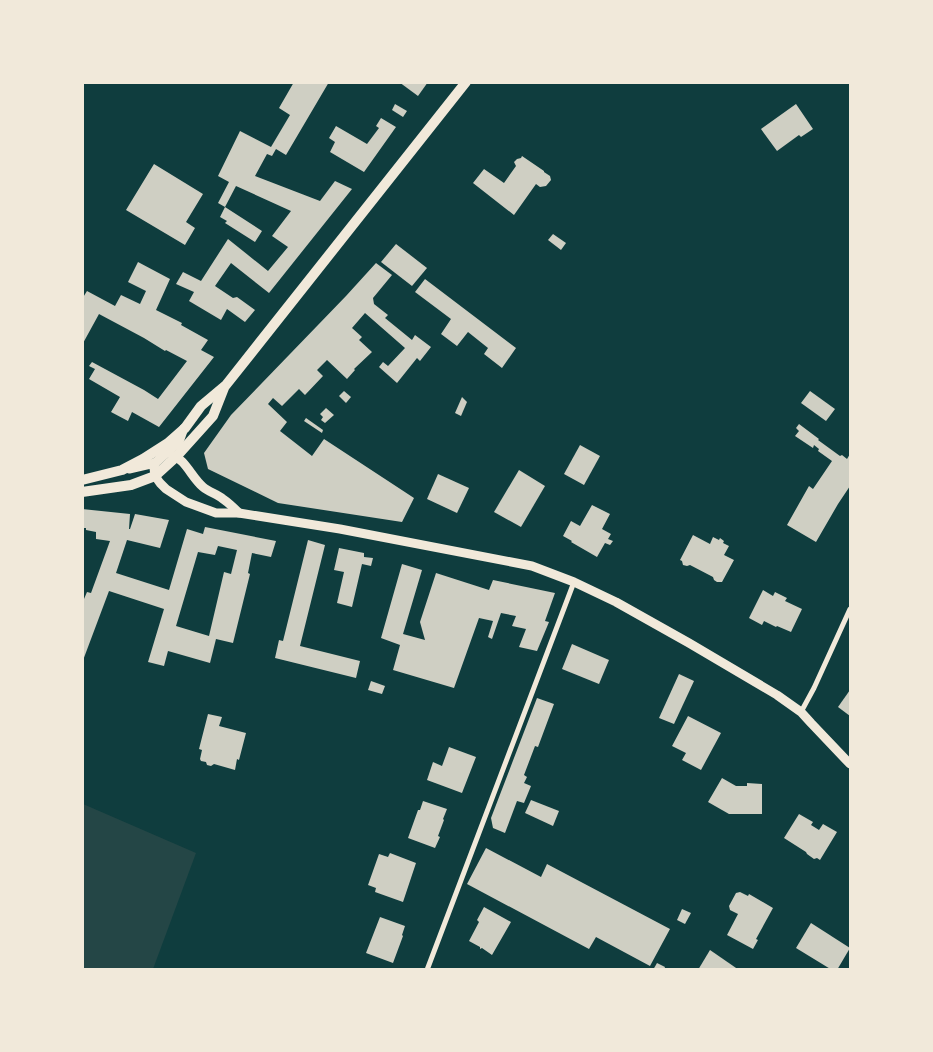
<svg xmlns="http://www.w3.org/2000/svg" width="933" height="1052" viewBox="0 0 933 1052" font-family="Ubuntu,sans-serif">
<rect width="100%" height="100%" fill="#0f3d3e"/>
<polygon fill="#244646" points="83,804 196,853 153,969 83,969"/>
<g fill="#cfcfc3" fill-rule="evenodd">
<polygon points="294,82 329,82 286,155 276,149 272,156 267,154 255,176 320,201 335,181 352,189 269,293 231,263 215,286 233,298 237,297 255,310 245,322 227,309 221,320 189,301 194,292 176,284 183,272 201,281 228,239 268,271 288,247 272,236 291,211 236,186 225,207 218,203 229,182 218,176 240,131 271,147 290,115 279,108"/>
<polygon points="399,82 428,82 418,96"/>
<polygon points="395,104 407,111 403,117 392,110"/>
<polygon points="796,104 813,129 801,137 799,135 777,151 761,129"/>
<polygon points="381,118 396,127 364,172 330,152 335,142 329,138 336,126 367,144 379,128 376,126"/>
<polygon points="522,156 544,171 544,172 550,176 551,180 546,186 540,187 536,184 514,215 473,183 484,169 504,183 516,166 514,162 517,159 521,158"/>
<polygon points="154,164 203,194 186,222 195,228 185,245 126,210"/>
<polygon points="225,207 262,231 255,242 225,223 227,221 220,217"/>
<polygon points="553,234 566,243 561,250 548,240"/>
<polygon points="396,244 427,268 412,286 381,262"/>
<polygon points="138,262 170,279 156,310 182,323 181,325 208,340 201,350 214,357 159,427 132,412 128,421 111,412 120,397 89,379 95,369 89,366 92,362 144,390 158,399 187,361 166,350 165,351 144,338 99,314 82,345 82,299 87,291 115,306 121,295 140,304 146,291 128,282"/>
<polygon points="376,263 392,275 373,298 374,304 388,315 385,318 412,340 415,335 431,347 420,361 417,358 397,383 379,367 383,362 388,366 405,348 365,313 352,328 362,337 359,340 372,352 354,369 355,370 347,379 327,360 317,370 323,376 305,395 299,389 282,406 273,398 268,404 287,422 280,431 312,456 324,439 414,498 402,522 278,503 208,469 204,453 231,415 346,296"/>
<polygon points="425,279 516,348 502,368 484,354 488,348 468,332 457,346 441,334 451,319 415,292"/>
<polygon points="344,391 351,397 346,403 339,396"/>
<polygon points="810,391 835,409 826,421 801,403"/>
<polygon points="462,397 467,402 461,416 455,413"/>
<polygon points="326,408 334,415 325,423 321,420 323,417 320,414"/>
<polygon points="306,418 323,430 322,433 304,421"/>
<polygon points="799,424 819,439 818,440 840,456 842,455 847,459 850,454 850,486 838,504 816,542 787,525 809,486 813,489 832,461 818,451 819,449 814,445 813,448 795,436 799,431 796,428"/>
<polygon points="580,445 600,456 584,485 564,474"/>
<polygon points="519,470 545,486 521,527 494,512"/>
<polygon points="438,474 469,488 457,513 427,499"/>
<polygon points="592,505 610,514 602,529 611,534 608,539 613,541 610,545 605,543 597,557 571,542 572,541 563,536 571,521 580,526"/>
<path d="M 82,509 L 130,514 L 129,529 L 130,529 L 135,514 L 169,520 L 160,548 L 127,540 L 116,573 L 169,590 L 187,529 L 203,534 L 205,527 L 276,541 L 271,557 L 252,553 L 248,573 L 250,574 L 233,643 L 216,639 L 210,663 L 168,651 L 164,666 L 148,662 L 164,609 L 109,591 L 82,663 L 82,598 L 84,599 L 87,592 L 91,593 L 110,541 L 96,539 L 96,532 L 86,530 L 86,528 L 82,528 ZM 218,546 L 237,550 L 231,574 L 224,572 L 209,636 L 176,626 L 198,552 L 215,555 Z"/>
<polygon points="693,535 710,544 713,537 719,540 720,538 724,541 723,543 729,546 724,555 734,560 722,582 717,582 714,580 713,577 690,565 687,566 683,565 682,561 680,560"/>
<polygon points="308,540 325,545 300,646 360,661 356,678 275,658 279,640 283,641"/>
<polygon points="339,548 364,553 364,557 373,558 371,566 362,564 352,607 337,603 344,572 334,570"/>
<polygon points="402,564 422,570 403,634 425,640 420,622 436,573 489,590 493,580 555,593 545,621 549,622 537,651 519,647 526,629 512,626 516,616 501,613 492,639 488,637 493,621 479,618 454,688 393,670 400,645 381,638"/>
<polygon points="763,590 773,596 775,592 787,598 785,601 802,609 791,632 777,626 776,627 764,621 762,625 749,618"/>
<polygon points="572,644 609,660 599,684 562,669"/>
<polygon points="679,674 694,681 674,724 659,718"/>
<polygon points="371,681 385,686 382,694 368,690"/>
<polygon points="850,690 850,716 838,707"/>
<polygon points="537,698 554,704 538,747 535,746 524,775 527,777 524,783 531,786 524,803 517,801 505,833 493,828 491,818"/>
<polygon points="208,714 222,717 219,726 246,733 239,760 237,759 235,770 214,764 211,766 207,765 206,762 201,761 200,759 202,750 199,749"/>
<polygon points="688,716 721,733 701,770 682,760 686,753 672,746"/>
<polygon points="449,747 476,757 462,793 427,780 433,762 442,766"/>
<polygon points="722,778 736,786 747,786 747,783 762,784 762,814 729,814 708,802"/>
<polygon points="531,800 559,811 553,826 525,813"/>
<polygon points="423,801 447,809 443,819 444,820 438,836 440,837 435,848 408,838 418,810 420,810"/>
<polygon points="799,814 813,822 811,825 819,830 823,824 837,832 820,860 817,858 814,859 807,854 806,852 784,838"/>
<polygon points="486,848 541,877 547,864 670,929 650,966 596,937 589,949 467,884"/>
<polygon points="390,853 416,863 403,902 375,892 376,888 368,885 379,854 388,857"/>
<polygon points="740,892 748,896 749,894 773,908 756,939 758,940 753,949 727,935 738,914 730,910 729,906 736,893"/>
<polygon points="484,907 511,922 492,955 482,948 480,949 480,947 469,941 479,922 477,920"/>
<polygon points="682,909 691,913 685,924 677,920"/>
<polygon points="380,917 405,926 402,935 403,936 393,963 366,953"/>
<polygon points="811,923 850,948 837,970 832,970 796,948"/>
<polygon points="710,950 739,970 698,970"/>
<polygon points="657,963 665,967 664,970 653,970"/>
</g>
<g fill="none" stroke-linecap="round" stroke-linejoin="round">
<g stroke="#f1e9da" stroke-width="5">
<polyline points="801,712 814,688 850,609"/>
<polyline points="427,970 574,582"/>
</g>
<g stroke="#f1e9da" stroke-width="9">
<polyline points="184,428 179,442 155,463 154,468 155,476 160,483 166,489 186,502 216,513 239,513 340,529 532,566 574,582 616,602 689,643 777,695 801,712 811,723 850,764"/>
<path d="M 172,455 C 185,459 192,478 203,487 C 209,492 217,494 223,499 C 229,503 234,508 239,513"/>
<polyline points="129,469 155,463"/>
</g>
<g stroke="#f1e9da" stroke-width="10">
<polyline points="82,480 122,470 143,459 168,443 185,428 201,406 226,385 466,82"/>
<polyline points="82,492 131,485 155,476 177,456 213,416 224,388"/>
</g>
</g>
<rect width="933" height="1052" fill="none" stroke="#f1e9da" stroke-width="168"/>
</svg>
